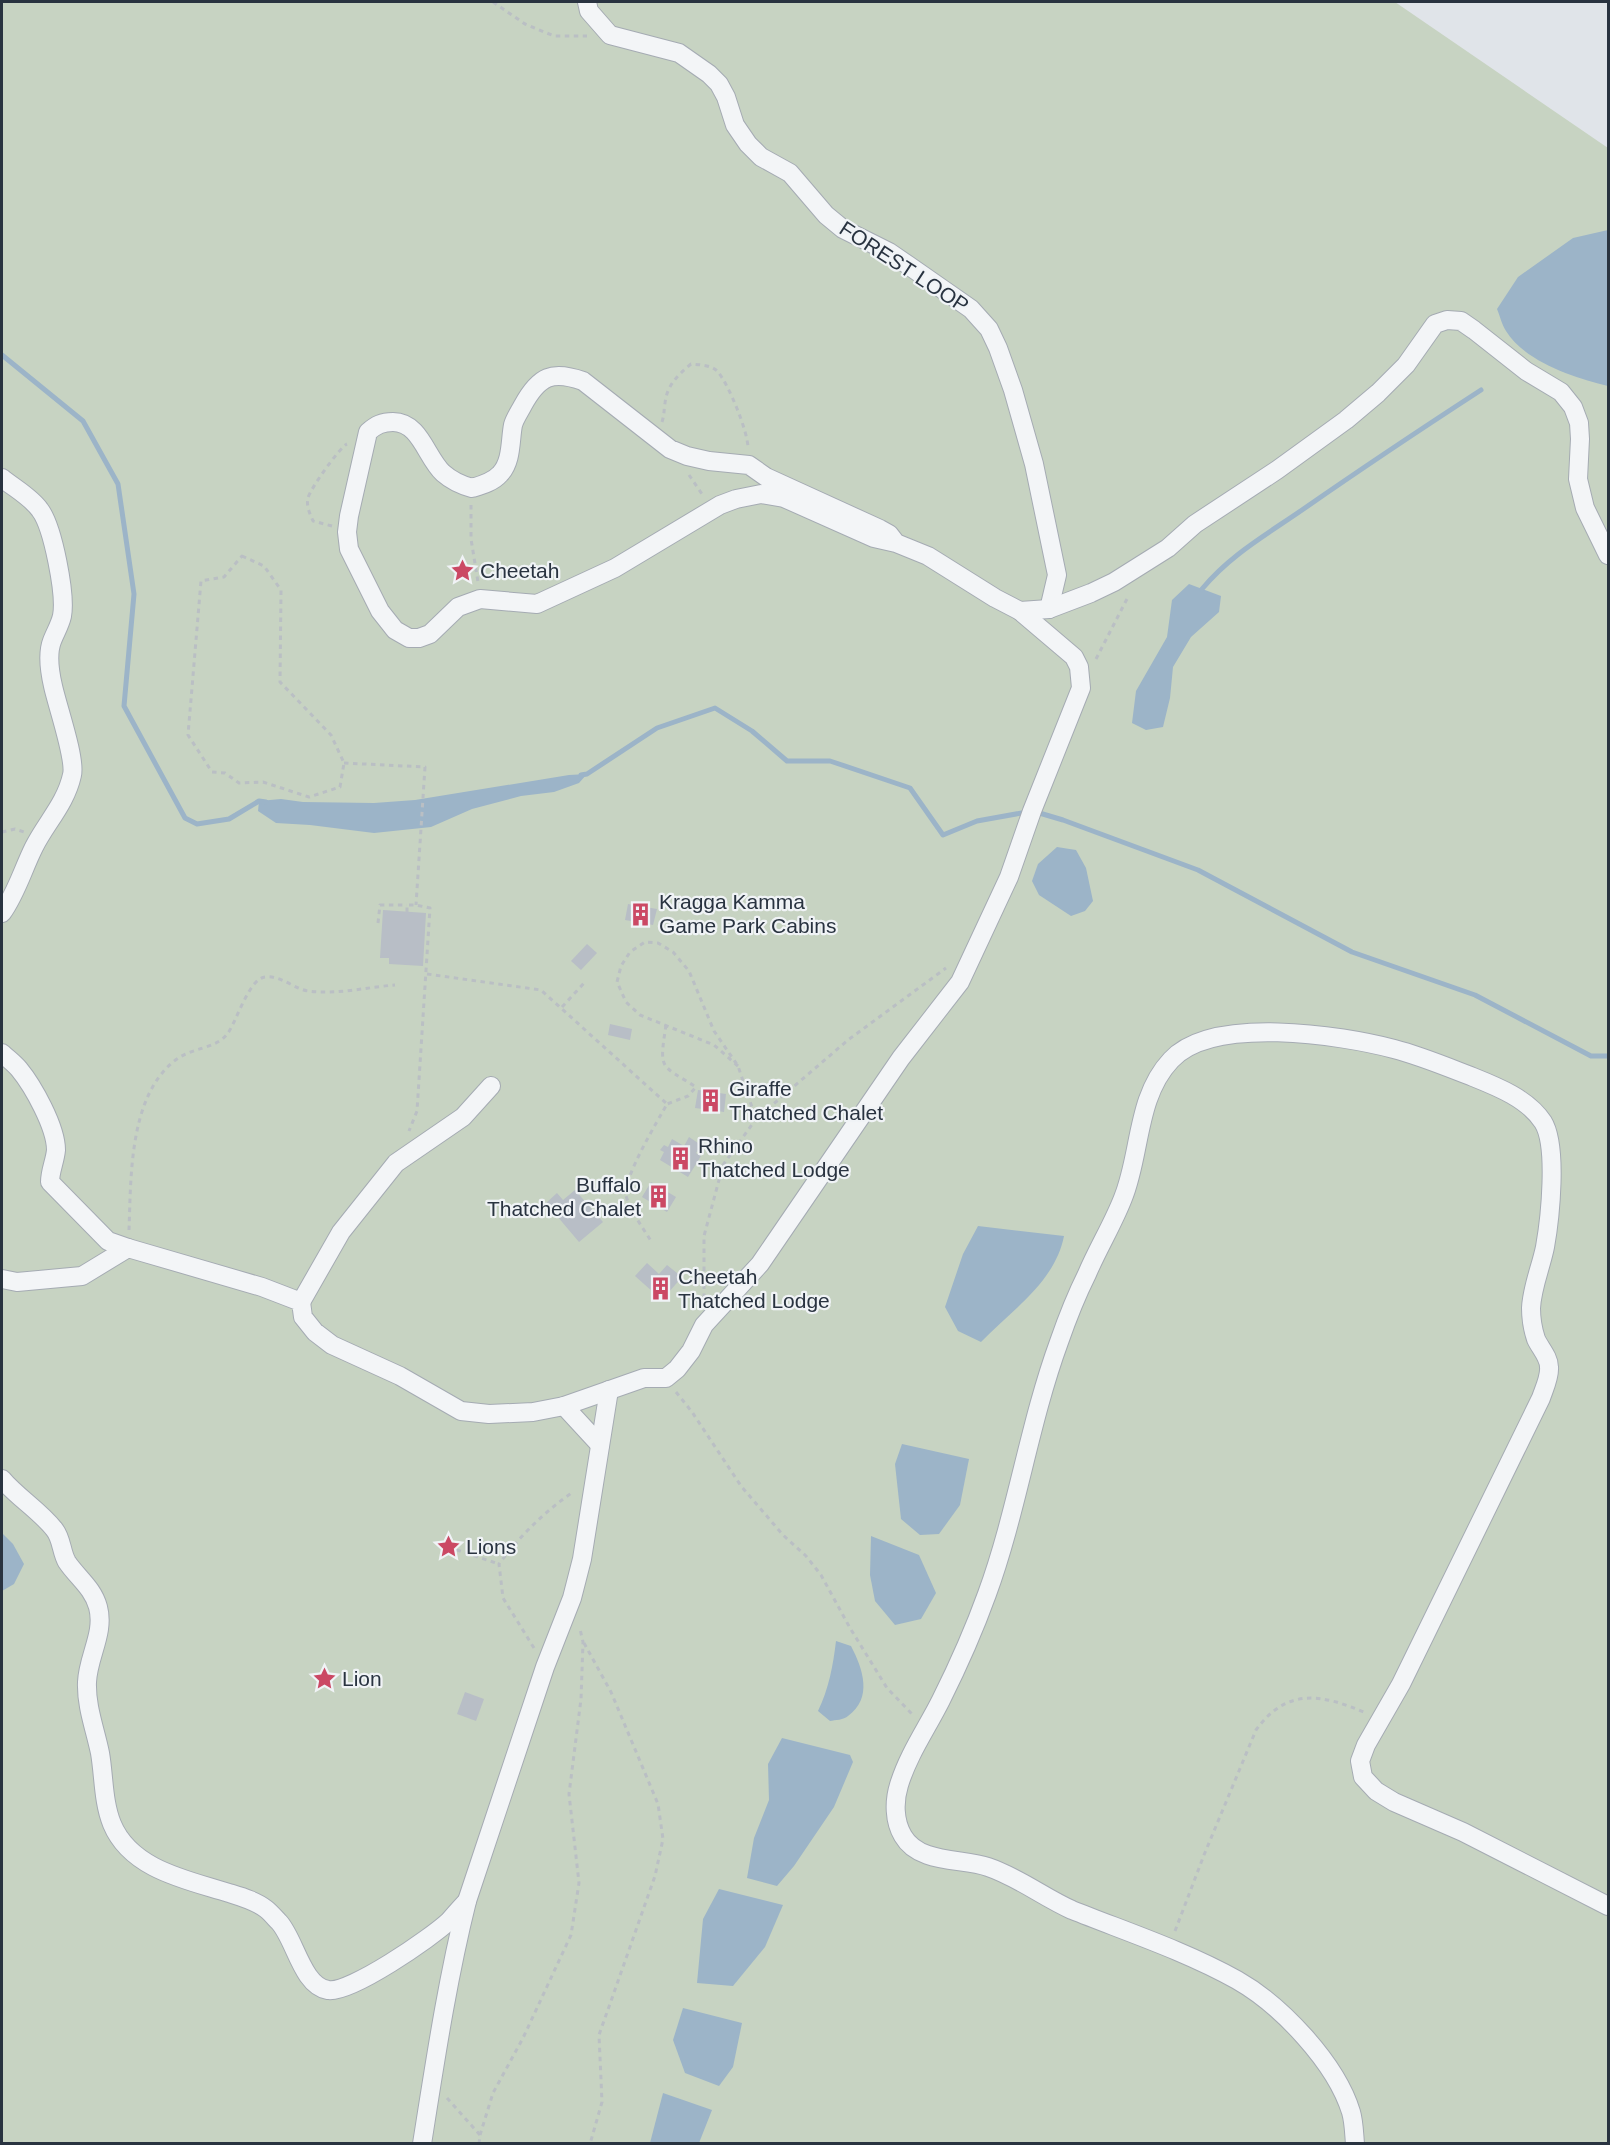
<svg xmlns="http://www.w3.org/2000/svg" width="1610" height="2145" viewBox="0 0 1610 2145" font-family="Arial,sans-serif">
<rect width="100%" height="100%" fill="#e0e4e9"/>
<polygon fill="#c7d3c2" points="2,2 1395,2 1608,148 1608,2143 2,2144"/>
<g fill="#9cb4c8">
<path d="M 1608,230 L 1608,386 C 1575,378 1525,362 1506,331 C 1502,325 1500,316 1497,309 L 1518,277 L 1573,238 Z"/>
<polygon points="1189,584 1221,596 1219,612 1191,637 1173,667 1170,698 1163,727 1146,730 1132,723 1136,691 1167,637 1172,600"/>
<polygon points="587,774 579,783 554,792 521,796 472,809 431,827 374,833 310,825 276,823 258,811 259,801 281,799 303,802 374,803 415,800 569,775"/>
<polygon points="1057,847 1076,850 1086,868 1093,901 1085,911 1071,916 1039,895 1032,881 1038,864"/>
<path d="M 978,1226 L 1064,1236 C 1055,1282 1012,1310 981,1342 L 958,1331 L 945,1307 L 963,1254 Z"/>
<polygon points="902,1444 969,1459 960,1505 939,1534 920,1535 901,1519 895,1464"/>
<polygon points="2,1533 13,1544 24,1564 14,1584 2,1591"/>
<polygon points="871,1536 919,1555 936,1593 921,1619 895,1625 875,1601 870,1575"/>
<path d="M 836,1641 L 851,1646 C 863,1669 873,1698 848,1716 C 844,1720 835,1720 830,1721 L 818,1711 C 829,1688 833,1666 836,1641 Z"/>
<polygon points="782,1738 850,1755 853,1762 834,1807 794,1866 777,1886 747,1878 754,1838 769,1800 768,1764"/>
<polygon points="719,1889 783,1905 765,1947 733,1986 697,1983 703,1919"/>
<polygon points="683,2008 742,2023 733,2067 719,2086 685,2073 673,2040"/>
<polygon points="663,2093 712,2110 699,2143 650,2143"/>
</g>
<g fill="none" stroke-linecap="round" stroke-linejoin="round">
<g stroke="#9cb4c8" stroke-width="5">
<polyline points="2,355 83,421 118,484 134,594 124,706 185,818 197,824 229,819 259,801 266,802"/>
<path d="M 1202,589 C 1230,555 1266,535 1302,510 C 1361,469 1421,429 1481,390"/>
<polyline points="581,775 587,774 657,728 715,708 752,731 787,761 830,761 910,788 943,835 977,821 1027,812"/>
<polyline points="1036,812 1063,820 1198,870 1352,952 1475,995 1591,1056 1608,1056"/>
</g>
</g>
<g fill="#b8bec6">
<polygon points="628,904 657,909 653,925 625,920"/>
<polygon points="383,910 426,913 423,966 389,964 389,958 380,958"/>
<polygon points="587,944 597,953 581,970 571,961"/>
<polygon points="610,1024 632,1029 630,1040 608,1035"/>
<polygon points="698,1090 726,1094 724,1112 695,1108"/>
<polygon points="689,1137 701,1145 696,1153 701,1156 688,1177 660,1160 664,1152 660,1150 664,1145 668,1147 672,1139 684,1146"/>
<polygon points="651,1182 676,1197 667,1212 642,1197"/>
<polygon points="575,1190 603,1222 579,1242 546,1203 557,1193 563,1200"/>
<polygon points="647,1263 659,1274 667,1265 682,1277 662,1300 635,1276"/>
<polygon points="465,1692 484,1699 476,1721 457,1714"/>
</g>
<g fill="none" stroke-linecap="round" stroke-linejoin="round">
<defs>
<g id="minor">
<polyline points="587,2 589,11 610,35 679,53 709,74 719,84 726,97 735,125 748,144 761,157 790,173 826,215 843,229 889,252 908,265 971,309 989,329 998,348 1013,390 1034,464 1057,575 1049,609"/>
<path d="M 2,478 C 14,488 31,497 40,510 C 53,527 66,595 62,616 C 60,625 55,633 52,641 C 47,654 50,673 53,686 C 57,705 76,759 72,775 C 66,803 46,823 34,847 C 23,869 16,894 2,913"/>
<polyline points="1020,611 1049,609 1091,593 1114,582 1168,548 1195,524 1277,470 1346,420 1378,393 1406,365 1435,324 1447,320 1461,321 1474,330 1526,371 1561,392 1573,407 1579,423 1580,439 1578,479 1585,508 1608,555"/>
<path d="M 2,1053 C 7,1058 14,1063 19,1069 C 33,1086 56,1127 56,1150 C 55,1161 50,1171 50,1182 L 108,1241 L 128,1248"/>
<path d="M 2,1279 L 17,1282 L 82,1276 L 128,1248 L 262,1287 L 301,1302 L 303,1317 L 315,1332 L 332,1345 L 400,1376 L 461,1411 L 489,1414 L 533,1412 L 564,1406 L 644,1378 L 666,1378 L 677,1369 L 691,1351 L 704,1325 L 760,1264 L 901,1058 L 960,982 L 1009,877 L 1032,811 L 1081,688 L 1079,667 L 1074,657 L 1020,611 L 995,598 L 928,556 L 896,543 L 874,538 L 784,498 L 761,494 L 736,499 L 720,505 L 615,568 L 537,604 L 480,599 L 458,607 L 430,634 L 419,638 L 409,638 L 395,630 L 380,611 L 349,549 L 347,532 L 349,516 L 368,432 C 376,425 382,422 393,422 C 420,422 426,457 443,473 C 452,481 461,485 472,488 C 482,485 493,482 500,474 C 512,462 510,440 513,425 C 515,418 520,411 523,405 C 539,376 552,370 583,381 L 670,449 L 687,456 L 709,461 L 749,465 L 766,477 L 880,529 L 889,534 L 896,543"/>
<polyline points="301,1302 341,1232 396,1163 463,1117 491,1086"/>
<polyline points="564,1406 600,1445"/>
<path d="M 2,1479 C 17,1497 39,1510 54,1529 C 62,1538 61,1552 67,1562 C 77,1577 93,1588 98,1607 C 105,1633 88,1656 87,1682 C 86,1706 95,1729 100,1753 C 104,1776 103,1802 112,1824 C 131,1870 188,1880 229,1893 C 242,1897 256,1901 266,1909 C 271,1913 275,1918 279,1922 C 295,1939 302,1986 328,1990 C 350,1994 432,1937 449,1921 C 455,1914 461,1907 467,1901"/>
<path d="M 422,2144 C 435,2062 447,1981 467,1901 L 545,1667 L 572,1598 L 582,1559 L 609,1390"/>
<path d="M 1355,2144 C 1354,2133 1354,2122 1351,2112 C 1336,2063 1281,2005 1237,1980 C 1185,1951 1127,1932 1072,1910 C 1043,1897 1018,1877 988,1867 C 962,1858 919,1864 903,1836 C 894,1821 894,1801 899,1785 C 908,1755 927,1728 941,1700 C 958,1666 974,1630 987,1594 C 1017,1512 1029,1424 1059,1342 C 1067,1319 1076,1296 1087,1274 C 1098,1248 1113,1224 1123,1198 C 1141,1154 1136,1097 1171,1060 C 1212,1015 1341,1035 1394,1049 C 1421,1056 1447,1067 1473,1077 C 1498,1087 1528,1099 1543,1122 C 1558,1146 1550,1219 1545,1247 C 1541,1267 1532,1287 1531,1308 C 1531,1318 1533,1330 1536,1339 C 1540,1348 1549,1357 1549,1367 C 1550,1377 1544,1389 1541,1398 L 1401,1684 L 1366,1745 L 1360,1761 L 1363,1777 L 1376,1791 L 1394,1802 L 1463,1832 L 1608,1906"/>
</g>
</defs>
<use href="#minor" stroke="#a5abb3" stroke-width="20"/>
<g stroke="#babfc4" stroke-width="3" stroke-dasharray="4.5 4.5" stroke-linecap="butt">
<polyline points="493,2 525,24 554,36 587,36"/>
<path d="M 662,422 C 664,416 664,410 665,403 C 667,385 678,375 691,364 C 701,365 712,365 718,372 C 729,385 748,432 748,448"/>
<polyline points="689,475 702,494"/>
<polyline points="471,505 471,539 478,582"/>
<path d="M 332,526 L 313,521 C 310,514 306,506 308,498 C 310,489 340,447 347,444"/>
<polygon points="242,556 264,566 281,590 280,682 331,735 344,763 340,787 309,797 263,782 239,783 225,773 212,772 188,735 201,581 224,577"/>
<polyline points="1096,659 1129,595"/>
<polyline points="344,763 425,767 416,905"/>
<polyline points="2,832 15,829 24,832"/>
<polyline points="407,912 407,905 416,905 430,908 417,1111 409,1131"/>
<polyline points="378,923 380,905 407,905"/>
<path d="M 427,974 L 541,990 L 667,1104 C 658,1120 622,1180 626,1196 C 631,1212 643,1228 651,1241"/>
<polyline points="562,1007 585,982"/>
<path d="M 666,1025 C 659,1071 660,1064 696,1087 L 688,1096 L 667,1104"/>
<polyline points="738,1066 714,1045 640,1015 626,1002 617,982 621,966 630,952 645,942 658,943 673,952 689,971 714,1031 738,1066 756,1119"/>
<path d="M 129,1230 C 131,1177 129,1099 173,1062 C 192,1046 216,1050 228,1033 C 237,1020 249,979 265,977 C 281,975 294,989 308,991 C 336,995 368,987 395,985"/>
<polyline points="704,1298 704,1236 723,1165 756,1119 848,1040 946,968"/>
<polyline points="676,1392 692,1412 741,1486 783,1535 806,1556 821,1575 850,1628 887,1688 912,1714"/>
<polyline points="448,1547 499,1564"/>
<polyline points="584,1643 611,1692 658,1804 663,1839 655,1876 599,2035 602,2102 590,2144"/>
<path d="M 534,1648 L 503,1598 L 499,1564 C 520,1536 544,1512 573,1492"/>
<path d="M 1175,1931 L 1204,1855 L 1256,1730 C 1287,1687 1322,1694 1366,1713"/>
<polyline points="447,2098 480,2135 479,2144"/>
<polyline points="480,2135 493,2093 523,2038 571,1935 579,1883 569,1794 581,1699 583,1642 580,1629"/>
</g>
<use href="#minor" stroke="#f3f5f7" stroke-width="18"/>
</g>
<defs>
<symbol id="sight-bare" viewBox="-9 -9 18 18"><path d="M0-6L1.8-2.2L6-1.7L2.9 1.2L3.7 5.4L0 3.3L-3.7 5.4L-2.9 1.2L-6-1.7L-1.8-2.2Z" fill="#cb4864" stroke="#f0f3f6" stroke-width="2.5" paint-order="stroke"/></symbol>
<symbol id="building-bare" viewBox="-9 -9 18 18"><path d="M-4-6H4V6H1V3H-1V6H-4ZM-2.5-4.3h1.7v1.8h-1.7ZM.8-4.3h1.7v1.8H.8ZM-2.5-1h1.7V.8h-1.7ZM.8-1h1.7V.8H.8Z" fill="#cb4864" stroke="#f0f3f6" stroke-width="2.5" paint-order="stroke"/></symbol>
</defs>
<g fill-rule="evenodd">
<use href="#sight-bare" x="446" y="554" width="33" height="33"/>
<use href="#building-bare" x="624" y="898" width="33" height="33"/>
<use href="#building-bare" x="694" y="1084" width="33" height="33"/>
<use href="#building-bare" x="664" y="1142" width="33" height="33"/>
<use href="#building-bare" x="642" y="1180" width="33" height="33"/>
<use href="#building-bare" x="644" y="1272" width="33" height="33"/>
<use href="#sight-bare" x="432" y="1530" width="33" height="33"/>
<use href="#sight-bare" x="308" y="1662" width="33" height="33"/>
</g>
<g text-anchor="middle" stroke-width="4.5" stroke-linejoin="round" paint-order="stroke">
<g font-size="21" fill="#293340" stroke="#f0f3f6">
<text transform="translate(904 267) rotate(33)" y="7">FOREST LOOP</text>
</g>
<g font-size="21" fill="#293340" stroke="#f0f3f6" text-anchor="start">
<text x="480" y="578">Cheetah</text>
<text x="659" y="909">Kragga Kamma<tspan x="659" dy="24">Game Park Cabins</tspan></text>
<text x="729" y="1096">Giraffe<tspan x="729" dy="24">Thatched Chalet</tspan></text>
<text x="698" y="1153">Rhino<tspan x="698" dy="24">Thatched Lodge</tspan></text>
<text x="641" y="1192" text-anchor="end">Buffalo<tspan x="641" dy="24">Thatched Chalet</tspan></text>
<text x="678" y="1284">Cheetah<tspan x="678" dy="24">Thatched Lodge</tspan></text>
<text x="466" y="1554">Lions</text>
<text x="342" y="1686">Lion</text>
</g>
</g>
<rect width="1610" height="2145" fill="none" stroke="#293340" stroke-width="6"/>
</svg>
